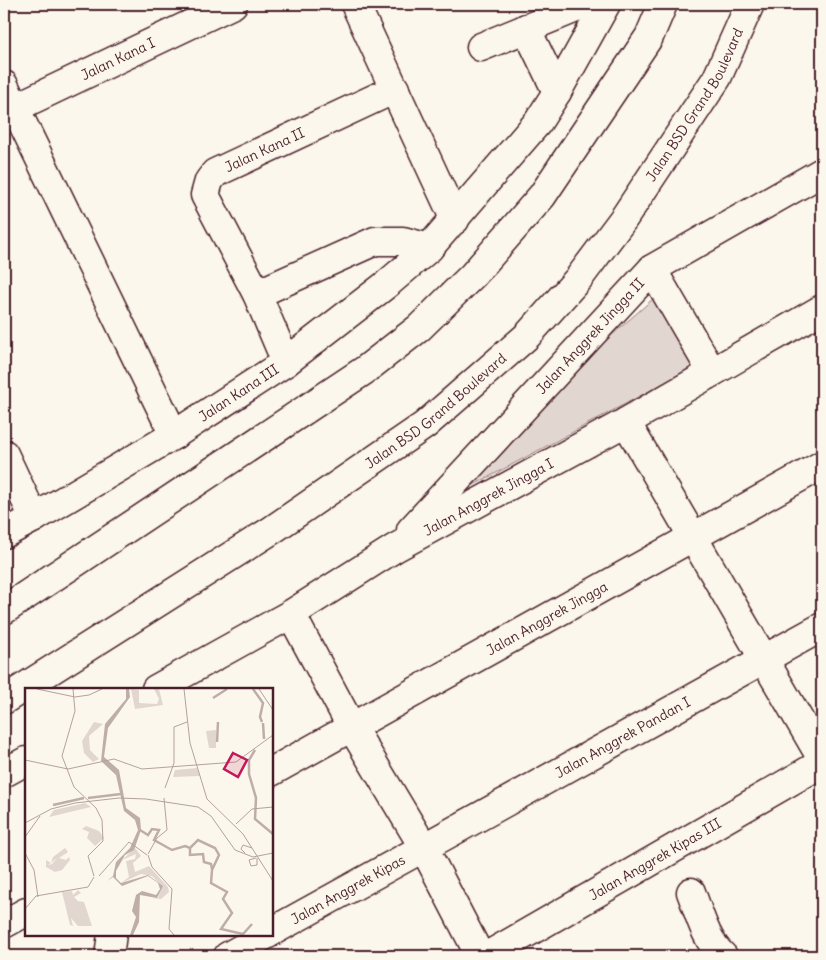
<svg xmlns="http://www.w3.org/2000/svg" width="826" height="960" viewBox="0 0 826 960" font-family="Delius,sans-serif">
<rect width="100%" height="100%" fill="#fbf7ec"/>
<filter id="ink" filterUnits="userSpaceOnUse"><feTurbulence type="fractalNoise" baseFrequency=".02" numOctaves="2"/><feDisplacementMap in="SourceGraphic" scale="10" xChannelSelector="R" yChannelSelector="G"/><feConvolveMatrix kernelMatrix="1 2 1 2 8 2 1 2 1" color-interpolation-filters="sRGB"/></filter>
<g filter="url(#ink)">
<polygon fill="#e2d7d0" stroke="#967b7e" points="654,298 694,367 472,486 588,356"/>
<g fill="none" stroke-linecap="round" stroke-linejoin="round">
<defs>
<g id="minor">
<polyline points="355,4 455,220"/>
<polyline points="526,28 557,92"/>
<polyline points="481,47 586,4"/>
<polyline points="4,85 174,435"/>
<path id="s1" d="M 4,113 L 233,4"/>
<polyline points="652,269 712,372"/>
<polyline points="257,294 375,241 403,241 429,248"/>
<path id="s2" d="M 286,362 L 257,294 L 205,195 L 209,181 L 215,173 L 395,89"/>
<polyline points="626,422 822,759"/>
<polyline points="4,454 34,518"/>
<path id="s3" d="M 411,530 L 652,269 L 822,172"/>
<path id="s4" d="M 4,534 L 34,518 L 174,435 L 286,362 L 387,284 L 429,248 L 538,122 L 557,92 L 606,4"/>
<polyline points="291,614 351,726 424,848 480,956"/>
<path id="s5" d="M 156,689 L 291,614 L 395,548 L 626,422 L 822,309"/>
<path id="s6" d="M 271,772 L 822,465"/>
<polyline points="4,773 26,761"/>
<path d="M 691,892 C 699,913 706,941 723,956"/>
<polyline points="4,924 26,912"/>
<path id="s7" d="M 271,932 L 822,627"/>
<polyline points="109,956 112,934"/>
<polyline points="228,956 268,934"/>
<path id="s8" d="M 487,956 L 822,763"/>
</g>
<g id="major">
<polyline points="4,610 365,370 419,328 473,275 542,196 649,37 663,4"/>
<path id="s9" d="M 4,700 L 272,530 L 425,425 L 527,336 L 579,278 L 624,218 L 717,78 L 750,4"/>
</g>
</defs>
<use href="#minor" stroke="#4a1f2b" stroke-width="31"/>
<use href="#major" stroke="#4a1f2b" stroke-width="31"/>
<use href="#minor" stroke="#fbf7ec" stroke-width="28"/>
<use href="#major" stroke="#fbf7ec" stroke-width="28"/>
</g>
</g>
<g text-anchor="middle" stroke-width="4.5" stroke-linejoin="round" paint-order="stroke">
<g font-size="14" fill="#4a1f2b" stroke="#fbf7ec">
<text dy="5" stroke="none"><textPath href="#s1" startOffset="126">Jalan Kana I</textPath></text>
<text dy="5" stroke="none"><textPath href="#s9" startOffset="925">Jalan BSD Grand Boulevard</textPath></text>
<text dy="5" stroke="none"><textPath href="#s2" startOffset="265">Jalan Kana II</textPath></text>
<text dy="5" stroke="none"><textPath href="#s3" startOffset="264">Jalan Anggrek Jingga II</textPath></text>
<text dy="5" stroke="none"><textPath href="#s4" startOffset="274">Jalan Kana III</textPath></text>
<text dy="5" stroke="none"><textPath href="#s9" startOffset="520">Jalan BSD Grand Boulevard</textPath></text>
<text dy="5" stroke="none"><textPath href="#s5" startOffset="384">Jalan Anggrek Jingga I</textPath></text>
<text dy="5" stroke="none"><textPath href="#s6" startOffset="316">Jalan Anggrek Jingga</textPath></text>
<text dy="5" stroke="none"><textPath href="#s7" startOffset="402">Jalan Anggrek Pandan I</textPath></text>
<text dy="5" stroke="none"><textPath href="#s8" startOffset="194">Jalan Anggrek Kipas III</textPath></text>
<text dy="5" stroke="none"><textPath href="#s7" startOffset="88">Jalan Anggrek Kipas</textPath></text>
</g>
</g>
<g transform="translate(25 688)">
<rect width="248" height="248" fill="#fbf7ec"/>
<path d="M 106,1 L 114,2 L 114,15 L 132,16 L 134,11 L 129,1 L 134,1 L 138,17 L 110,21 ZM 69,34 L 78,36 L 64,48 L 65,62 L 74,71 L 68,74 L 59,65 L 57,53 ZM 191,42 L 191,60 L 184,60 L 181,43 ZM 172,80 L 175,88 L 148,89 L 150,82 ZM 60,115 L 66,119 L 24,129 L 29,122 ZM 61,138 L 74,143 L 79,150 L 70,158 L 62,150 L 64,144 L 57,141 ZM 40,160 L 43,164 L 34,170 L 41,172 L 44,169 L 45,172 L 37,182 L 30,184 L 21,179 L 21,172 L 26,175 L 23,177 L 27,176 L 32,170 L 26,175 L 28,169 ZM 110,160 L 116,168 L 108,175 L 110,184 L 124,178 L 143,199 L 144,204 L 136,211 L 126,210 L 133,210 L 137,198 L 127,188 L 116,186 L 96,195 L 104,189 L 101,173 L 110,171 L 111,166 L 97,172 ZM 53,202 L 56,205 L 49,209 L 53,213 L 59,214 L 67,238 L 53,238 L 46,230 L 48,238 L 45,237 L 37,204 L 47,203 L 48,207 Z" fill="#e2d7d0"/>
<path d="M 101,1 L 104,1 L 105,9 L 83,40 L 79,69 L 94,82 L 101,120 L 115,130 L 116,142 L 109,162 L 100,167 L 91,183 L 91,190 L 96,195 L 123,187 L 138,198 L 132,210 L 115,207 L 114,234 L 108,247 L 105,247 L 111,229 L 107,223 L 111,207 L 117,203 L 131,207 L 135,201 L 133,195 L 123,188 L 97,198 L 88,189 L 82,193 L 88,188 L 91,174 L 105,160 L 113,142 L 110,132 L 99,123 L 91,87 L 76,73 L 80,36 L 101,11 Z" fill="#bfadaa"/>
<path fill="none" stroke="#bfadaa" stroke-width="2.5" d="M 228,1 L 238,15 L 235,29 L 237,34M 188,10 L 202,1M 238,35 L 239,51M 192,54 L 193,34M 230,62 L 224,72 L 224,86 L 231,110 L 230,131 L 248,146M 63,110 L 96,106M 28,117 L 59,110M 115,142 L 123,147 L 127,141 L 134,142 L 129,152 L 147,162 L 160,158 L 165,160 L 173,152 L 190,160 L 194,167 L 187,182 L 186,195 L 202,204 L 198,211 L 207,225 L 196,241 L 218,246 L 227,236M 165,160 L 165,167 L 178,166 L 179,174 L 186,176 L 187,181"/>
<path fill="none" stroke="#b4a19f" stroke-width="1" d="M 12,1 L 50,9 L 64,7 L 77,1M 48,1 L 50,23 L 37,68 L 49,99 L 71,120 L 77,132 L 78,153 L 63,168 L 69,188M 159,1 L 165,55 L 182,111 L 218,146 L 248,193M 234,1 L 248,22M 0,72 L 43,81 L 89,71 L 117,81 L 211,74 L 248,47M 140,100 L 149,75 L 149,39 L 162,34M 0,135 L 26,121 L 50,115 L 94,110 L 121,111 L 173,119 L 186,128 L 210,162 L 228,169 L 248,165M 211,136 L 227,121 L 248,119M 0,149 L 15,128M 0,165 L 9,182 L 13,209M 220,165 L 216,161 L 218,157 L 227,160M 123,166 L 132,150 L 142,142 L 139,110M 123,167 L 127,179 L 147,201 L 144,241 L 149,247M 231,170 L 224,172 L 226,178 L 232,177 L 232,170M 74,188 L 104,154 L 122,167M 0,221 L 11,208 L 63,199 L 69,189"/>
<path fill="#c2185b" fill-opacity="0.15" stroke="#c2185b" stroke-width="2.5" d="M 208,65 L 222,72 L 213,89 L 199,81 Z"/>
<rect width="248" height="248" fill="none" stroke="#4a1f2b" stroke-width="2.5"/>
</g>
<rect width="826" height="960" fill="none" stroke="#fbf7ec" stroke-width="20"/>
<rect x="10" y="10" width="806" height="940" fill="none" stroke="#4a1f2b" stroke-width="2" filter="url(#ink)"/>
</svg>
